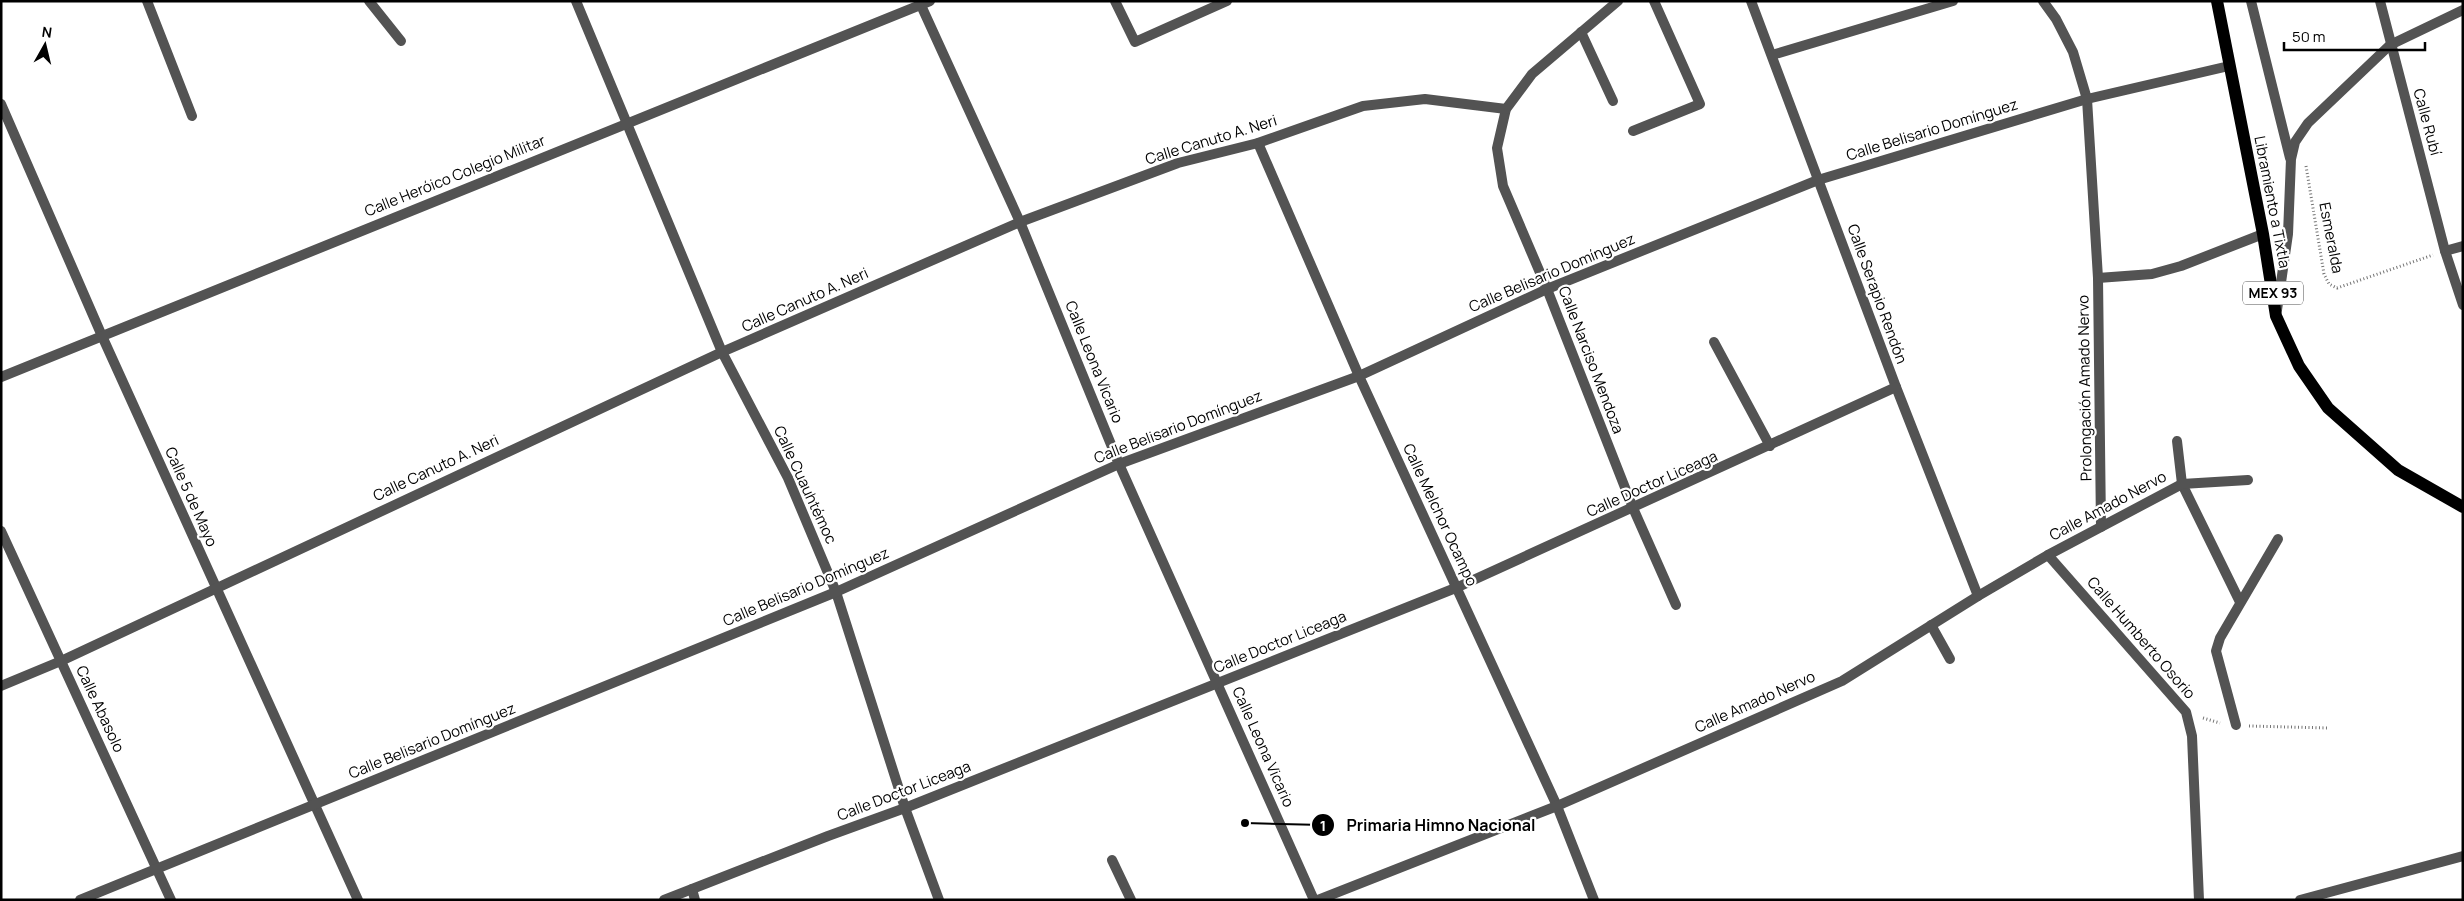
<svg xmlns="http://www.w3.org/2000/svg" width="2464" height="901" viewBox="0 0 2464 901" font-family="Manrope,sans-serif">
<rect width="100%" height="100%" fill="#fff"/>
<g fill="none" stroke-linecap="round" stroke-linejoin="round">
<g stroke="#757575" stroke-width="3" stroke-dasharray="1 2.5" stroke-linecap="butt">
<polyline points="2306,166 2324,274 2329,284 2337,288 2433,255"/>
<polyline points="2203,718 2220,723"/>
<polyline points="2249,726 2328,728"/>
</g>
<g stroke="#535353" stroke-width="10">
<polyline points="1115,1 1135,42 1227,1"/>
<polyline points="1581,32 1613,101"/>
<polyline points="2182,484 2240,602"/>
<polyline points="1931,625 1950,659"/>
<polyline points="2236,725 2216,651 2220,638 2278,539"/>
<polyline points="1112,860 1131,900"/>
</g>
<g stroke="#535353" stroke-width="10">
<polyline points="147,1 192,116"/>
<polyline points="369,1 401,41"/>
<polyline points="576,1 722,352 788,478 836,592"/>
<polyline points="919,1 1020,222 1119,464 1314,900"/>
<polyline points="1618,1 1532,74 1506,109 1497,148 1503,186 1547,289 1633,508 1676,605"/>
<polyline points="1751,1 1896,387 1978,596"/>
<polyline points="2043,1 2056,19 2073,52 2087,99 2098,278 2101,527"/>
<polyline points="2251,1 2290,158"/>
<polyline points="2380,1 2445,251 2463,305"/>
<polyline points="1772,55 1953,1"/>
<polyline points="1,104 102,336 358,900"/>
<polyline points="1633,131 1700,104 1654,1"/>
<polyline points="1258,143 1359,376 1557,806 1594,900"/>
<polyline points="2445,251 2463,246"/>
<polyline points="2098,278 2152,274 2181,266 2263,234"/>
<polyline points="2277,310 2288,234 2291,159 2295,142 2308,123 2390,45 2463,10"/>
<polyline points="1714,342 1770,446"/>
<polyline points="1,377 930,1"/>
<polyline points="2177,441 2182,484"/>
<polyline points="1,531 171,900"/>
<polyline points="2048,555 2186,712 2192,736 2199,900"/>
<polyline points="1,686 61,661 722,352 1020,222 1178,163 1258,143 1363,106 1425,99 1506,109"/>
<polyline points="692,889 695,900"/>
<polyline points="664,900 828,836 905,808 1458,587 1896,387"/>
<polyline points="1318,900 1557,806 1842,681 1978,596 2048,555 2182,484 2248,480"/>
</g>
<g stroke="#535353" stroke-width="10">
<polyline points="836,592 905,808 939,900"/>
<polyline points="80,900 836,592 1119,464 1359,376 1547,289 1818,180 2087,99 2229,66"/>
<polyline points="2300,900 2463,856"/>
</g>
<polyline stroke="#000" stroke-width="12" points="2217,1 2263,234 2276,316 2299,366 2328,408 2398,470 2463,507"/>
</g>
<g text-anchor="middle" stroke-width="4.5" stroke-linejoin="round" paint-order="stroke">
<rect fill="#fff" stroke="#4c4c4c" stroke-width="1" x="2243" y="281.5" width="60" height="23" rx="4"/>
<g font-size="14" font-weight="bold" fill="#000">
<text x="2273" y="298">MEX 93</text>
</g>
<g font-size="15" fill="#000" stroke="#fff">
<text transform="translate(2427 122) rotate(75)" y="5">Calle Rubí</text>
<text transform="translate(1932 130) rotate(-17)" y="5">Calle Belisario Domínguez</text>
<text transform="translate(1211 140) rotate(-17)" y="5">Calle Canuto A. Neri</text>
<text transform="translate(455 176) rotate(-22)" y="5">Calle Heróico Colegio Militar</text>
<text transform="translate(2272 202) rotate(79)" y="5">Libramiento a Tixtla</text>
<text transform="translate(2331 238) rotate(79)" y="5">Esmeralda</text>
<text transform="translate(1552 273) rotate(-23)" y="5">Calle Belisario Domínguez</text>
<text transform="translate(1877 294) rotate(70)" y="5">Calle Serapio Rendón</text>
<text transform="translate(805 300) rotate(-24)" y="5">Calle Canuto A. Neri</text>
<text transform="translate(1591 360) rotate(69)" y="5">Calle Narciso Mendoza</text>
<text transform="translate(1094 362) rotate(68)" y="5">Calle Leona Vicario</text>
<text transform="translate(2085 388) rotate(-91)" y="5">Prolongación Amado Nervo</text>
<text transform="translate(1178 427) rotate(-21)" y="5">Calle Belisario Domínguez</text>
<text transform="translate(436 468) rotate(-25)" y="5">Calle Canuto A. Neri</text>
<text transform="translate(1652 484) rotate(-24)" y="5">Calle Doctor Liceaga</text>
<text transform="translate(805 485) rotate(65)" y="5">Calle Cuauhtémoc</text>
<text transform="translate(191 497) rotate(66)" y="5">Calle 5 de Mayo</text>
<text transform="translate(2108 506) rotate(-28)" y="5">Calle Amado Nervo</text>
<text transform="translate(1440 515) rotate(65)" y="5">Calle Melchor Ocampo</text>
<text transform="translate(806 587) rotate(-23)" y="5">Calle Belisario Domínguez</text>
<text transform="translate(2141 638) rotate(49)" y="5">Calle Humberto Osorio</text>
<text transform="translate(1280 642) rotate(-22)" y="5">Calle Doctor Liceaga</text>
<text transform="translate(1755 702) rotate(-24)" y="5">Calle Amado Nervo</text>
<text transform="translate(100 709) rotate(65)" y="5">Calle Abasolo</text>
<text transform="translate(432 741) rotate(-22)" y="5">Calle Belisario Domínguez</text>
<text transform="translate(1263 747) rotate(66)" y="5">Calle Leona Vicario</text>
<text transform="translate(904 791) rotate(-21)" y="5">Calle Doctor Liceaga</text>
</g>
</g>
<path fill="none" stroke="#000" stroke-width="2" d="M1245 823L1323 825"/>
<g fill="#000" stroke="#fff" stroke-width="2">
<circle cx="1245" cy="823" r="5"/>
<circle cx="1323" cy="825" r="12"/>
</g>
<g font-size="15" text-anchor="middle" font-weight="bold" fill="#fff">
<text x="1323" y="831">1</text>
</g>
<g font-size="16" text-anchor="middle" font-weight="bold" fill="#000" stroke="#fff" stroke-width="4.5" stroke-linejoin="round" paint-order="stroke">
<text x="1441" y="831">Primaria Himno Nacional</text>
</g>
<rect width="2464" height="901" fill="none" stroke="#000000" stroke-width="5"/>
<g transform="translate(45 45) rotate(8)" stroke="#ffffff" stroke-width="4" paint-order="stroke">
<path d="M0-4L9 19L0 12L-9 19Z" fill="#000000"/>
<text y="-8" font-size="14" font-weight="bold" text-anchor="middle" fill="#000000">N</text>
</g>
<path d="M2284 42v8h141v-8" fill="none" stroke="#000000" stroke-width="2.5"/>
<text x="2292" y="42" font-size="15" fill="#000000" stroke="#ffffff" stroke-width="4" paint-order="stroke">50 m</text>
</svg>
